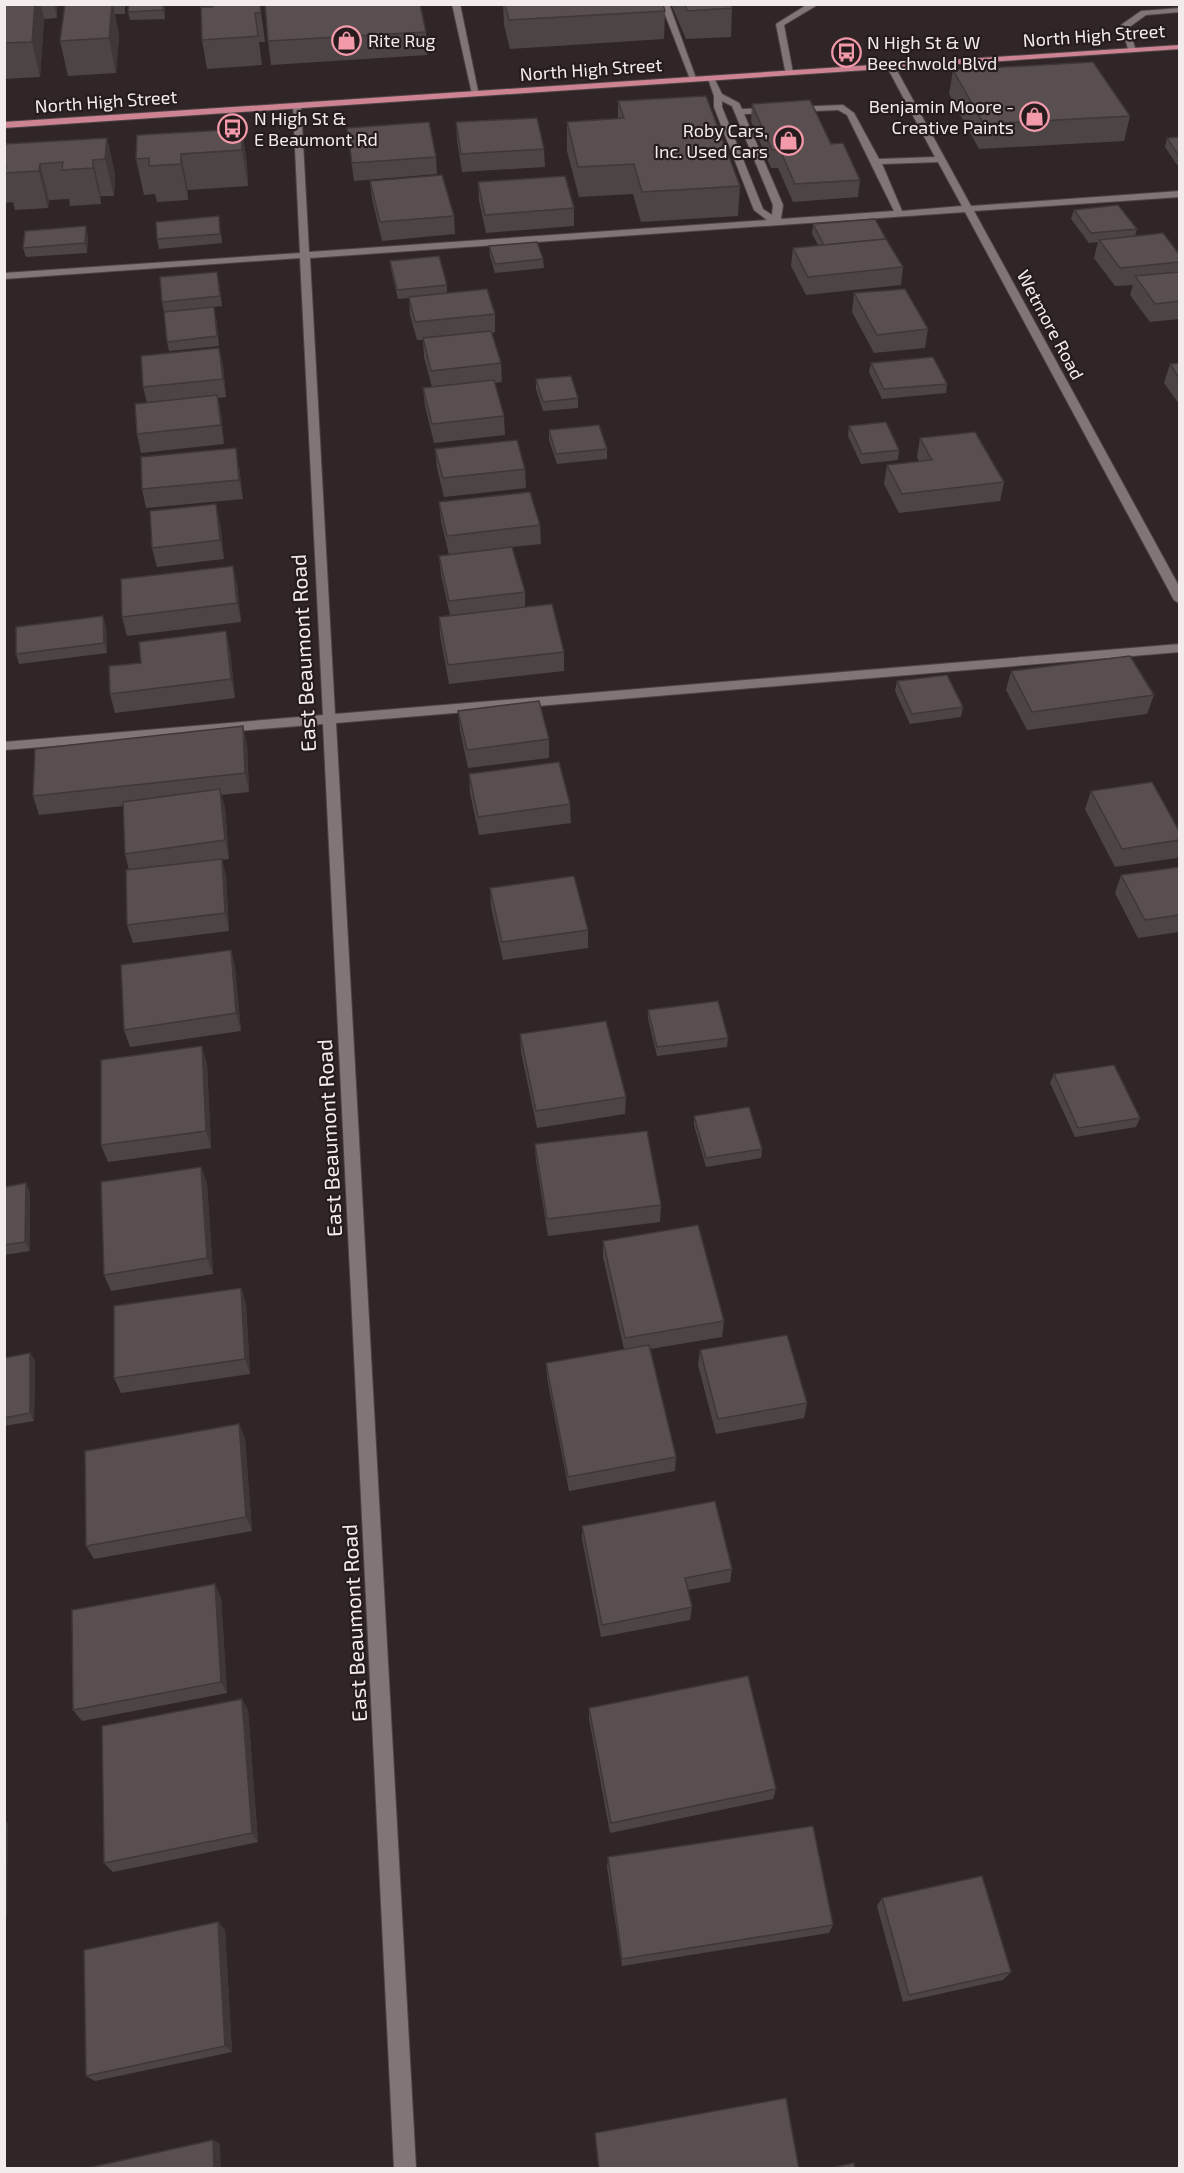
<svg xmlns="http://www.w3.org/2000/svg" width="1184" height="2173" viewBox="0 0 1184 2173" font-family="'Exo 2',sans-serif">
<rect width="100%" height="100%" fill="#302628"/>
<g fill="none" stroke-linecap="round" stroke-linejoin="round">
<defs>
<g id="minor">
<polygon points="452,4 460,4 479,96 472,94"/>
<polygon points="661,4 669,4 697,81 690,79"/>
<polygon points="808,4 819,4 784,25 793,73 786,75 776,24"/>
<polygon points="1180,8 1180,12 1146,15 1128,28 1136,50 1129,52 1121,25 1141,11"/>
<path d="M 888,65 L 895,67 L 971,206 L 1180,191 L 1180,197 L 974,211 L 1180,588 L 1180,604 L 1174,600 L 965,212 L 310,258 L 335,714 L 1180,644 L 1180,652 L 336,723 L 416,2168 L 394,2168 L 323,724 L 4,750 L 4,742 L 323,715 L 300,258 L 4,279 L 4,273 L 300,253 L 293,106 L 297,103 L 301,106 L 309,252 L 767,220 L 754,210 L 714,107 L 714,96 L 707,76 L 713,76 L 722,94 L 739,103 L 742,109 L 843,105 L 854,113 L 879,159 L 935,157 L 887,67 ZM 722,101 L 732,106 L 773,205 L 772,215 L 763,209 L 722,107 ZM 838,110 L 847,115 L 894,211 L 781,219 L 783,205 L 744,114 ZM 938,162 L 962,206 L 902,211 L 882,164 Z"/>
</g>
<polygon id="major" points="1180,45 1180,49 4,128 4,122"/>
</defs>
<use href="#minor" stroke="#4d4445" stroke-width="2"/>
<use href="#major" stroke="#4d4445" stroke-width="2"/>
<use href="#minor" fill="#817577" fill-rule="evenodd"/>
<use href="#major" fill="#cd8392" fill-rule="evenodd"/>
</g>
<g fill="#4d4445">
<polygon points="4,4 57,4 57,18 44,19 40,77 4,79"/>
<polygon points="65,4 125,4 125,14 115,14 119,36 116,73 68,76 60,41"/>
<polygon points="129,4 165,4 165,19 130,20 128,12"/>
<polygon points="260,4 265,42 259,42 262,65 207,69 202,40"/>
<polygon points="503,4 663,4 665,11 664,39 510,49 504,25"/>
<polygon points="671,4 731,4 732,8 731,37 686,39"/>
<polygon points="426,32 427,55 271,65 268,41"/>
<polygon points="953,70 1130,116 1124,141 979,149 949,94"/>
<polygon points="618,101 740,186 738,216 641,222 633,194 579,197 567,151 567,122 618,119"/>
<polygon points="752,104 831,144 860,180 858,197 793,202 778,168 771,168 751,121"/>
<polygon points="456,122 544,149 545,167 462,172 457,140"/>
<polygon points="347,128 436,157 437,174 354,181"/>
<polygon points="242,129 247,165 248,186 188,190 188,200 157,202 155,194 144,195 136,159"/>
<polygon points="1179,137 1179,165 1177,165 1165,147 1167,138"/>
<polygon points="107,138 115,174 114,196 101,196 101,204 70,206 69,199 49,200 48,208 15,210 13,202 5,203 4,144"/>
<polygon points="370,181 454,216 455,234 382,241 372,199"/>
<polygon points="478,182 574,208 574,226 486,233 479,200"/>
<polygon points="1074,210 1137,229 1135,236 1179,254 1179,319 1150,322 1130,295 1133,285 1115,286 1094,258 1098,242 1089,243 1071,219"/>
<polygon points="219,216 222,243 159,249 157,239"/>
<polygon points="813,224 903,267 901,285 806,295 791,266 793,248 818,245 812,234"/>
<polygon points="88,236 87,253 26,257 23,248"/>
<polygon points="489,246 543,259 544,268 495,273 490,256"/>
<polygon points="390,261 447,285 447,293 495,314 495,332 492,333 501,363 502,382 494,383 504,416 505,435 434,443 425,406 423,388 432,387 424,357 423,340 417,340 410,315 409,298 398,299 391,270"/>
<polygon points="219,281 222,306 164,312 162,302"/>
<polygon points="854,293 928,329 925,348 874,353 852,312"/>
<polygon points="216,317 219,346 169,351 167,342"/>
<polygon points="219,348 223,366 226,397 218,398 221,414 224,444 141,453 137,434 147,403 143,387"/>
<polygon points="871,363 947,384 946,393 882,399 869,372"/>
<polygon points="1179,363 1179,404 1164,383 1170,364"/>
<polygon points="536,379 578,398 578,408 543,411 536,389"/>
<polygon points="849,426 899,450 898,460 861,464 848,436"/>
<polygon points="549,430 607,449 607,459 557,464 549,440"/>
<polygon points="920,438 1004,482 1000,501 899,513 884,484 887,465 919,462 917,457"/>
<polygon points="435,449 525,469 526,488 444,497 437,468"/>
<polygon points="239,467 243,499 146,508 142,489"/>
<polygon points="439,502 540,525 541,544 512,547 525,592 525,607 564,652 564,671 449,684 440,635 439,617 450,615 441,575 439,556 449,555 441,521"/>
<polygon points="220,523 224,559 157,567 152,548"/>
<polygon points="237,584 241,622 127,636 122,617"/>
<polygon points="106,626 107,653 19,664 16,654"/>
<polygon points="230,650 235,698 115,713 110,694"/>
<polygon points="1011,671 1154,695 1147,714 1027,730 1006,690"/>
<polygon points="897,681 963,707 961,717 910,724 895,691"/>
<polygon points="458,711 549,739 549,758 468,768 460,730"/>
<polygon points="247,745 249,792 221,795 225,808 229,859 222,860 226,877 229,931 133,943 127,925 129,870 125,854 123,806 39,815 33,796"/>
<polygon points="469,774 570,804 571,823 479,835 470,793"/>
<polygon points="1091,791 1179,831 1179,853 1177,858 1115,867 1085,809"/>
<polygon points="1179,867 1179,932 1138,938 1115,893 1121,875"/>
<polygon points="490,888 588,930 588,948 503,960 491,907"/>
<polygon points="231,950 235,968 241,1031 130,1047 124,1030"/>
<polygon points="648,1010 728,1038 727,1047 657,1056 648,1019"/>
<polygon points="520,1034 626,1097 625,1114 537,1128 521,1052"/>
<polygon points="207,1064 211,1148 108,1162 101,1145"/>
<polygon points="1054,1074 1140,1118 1136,1127 1075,1137 1050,1083"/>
<polygon points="694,1116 762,1149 761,1158 706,1167 694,1125"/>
<polygon points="535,1144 661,1205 660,1222 548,1236 536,1161"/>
<polygon points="201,1167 207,1183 213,1274 111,1291 104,1275"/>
<polygon points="4,1187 30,1192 30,1251 4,1255"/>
<polygon points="603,1241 724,1321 722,1337 650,1349 676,1457 675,1471 569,1491 547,1378 546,1363 624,1349 603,1257"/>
<polygon points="241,1288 246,1304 250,1374 121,1393 114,1378"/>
<polygon points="700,1350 807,1403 804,1418 716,1434 698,1365"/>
<polygon points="30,1353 35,1361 34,1421 4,1426 4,1358"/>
<polygon points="239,1424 245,1439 252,1531 94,1559 86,1546"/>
<polygon points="582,1526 732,1569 730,1582 688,1590 692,1607 690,1620 601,1637 582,1539"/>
<polygon points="221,1597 227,1693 82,1721 73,1710"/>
<polygon points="242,1699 248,1710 258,1842 113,1872 104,1863"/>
<polygon points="589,1708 776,1789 773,1799 610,1833 589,1719"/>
<polygon points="608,1857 833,1925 829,1933 622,1966 607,1867"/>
<polygon points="882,1898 1011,1972 1003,1980 903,2002 877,1906"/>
<polygon points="218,1922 225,1930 232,2052 95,2081 86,2076"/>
</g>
<g fill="#3f3738">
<polygon points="35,4 41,4 44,19 40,77 32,42"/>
<polygon points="54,4 57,4 57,18"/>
<polygon points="112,4 113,4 119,36 116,73 109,38"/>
<polygon points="163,4 165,4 165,19 163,10"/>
<polygon points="260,4 264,32 265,42 261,13"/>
<polygon points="242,129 247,165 248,186 242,150"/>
<polygon points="107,138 115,174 114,196 105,159"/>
<polygon points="181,154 188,190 188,200 181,164"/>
<polygon points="93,160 101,196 101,204 93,168"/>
<polygon points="40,164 49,200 48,208 39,171"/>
<polygon points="86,226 88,236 87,253 85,243"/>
<polygon points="219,348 223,366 226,397 223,379"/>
<polygon points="217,395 221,414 224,444 221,425"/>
<polygon points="236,448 239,467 243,499 239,480"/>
<polygon points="216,504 220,523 224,559 220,540"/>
<polygon points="233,566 237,584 241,622 237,603"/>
<polygon points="103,616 106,626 107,653 104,643"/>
<polygon points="226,631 230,650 235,698 231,679"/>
<polygon points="243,726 247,745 249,792 245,773"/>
<polygon points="220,789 225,808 229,859 225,840"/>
<polygon points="222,859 226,877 229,931 225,913"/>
<polygon points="231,950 235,968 241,1031 236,1013"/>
<polygon points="202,1046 207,1064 211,1148 206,1131"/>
<polygon points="201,1167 207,1183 213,1274 207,1258"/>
<polygon points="26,1183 30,1192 30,1251 25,1242"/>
<polygon points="241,1288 246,1304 250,1374 245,1359"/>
<polygon points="30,1353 35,1361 34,1421 30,1413"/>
<polygon points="239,1424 245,1439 252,1531 246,1517"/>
<polygon points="215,1584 221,1597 227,1693 221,1682"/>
<polygon points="242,1699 248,1710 258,1842 252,1833"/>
<polygon points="4,1820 8,1823 7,1917 4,1915"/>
<polygon points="218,1922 225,1930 232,2052 225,2046"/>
<polygon points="213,2140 220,2144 221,2169 214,2169"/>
</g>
<g fill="#5a4f50" stroke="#3f3738" stroke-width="1.5">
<polygon points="4,4 35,4 32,42 4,43"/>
<polygon points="65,4 112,4 109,38 60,41"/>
<polygon points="129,4 163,4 163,10 128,12"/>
<polygon points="213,4 260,4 261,13 255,13 258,36 202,40 201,7 213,7"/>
<polygon points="265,4 420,4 426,32 268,41"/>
<polygon points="505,4 663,4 665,11 509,20"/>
<polygon points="685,4 731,4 732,8 687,11"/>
<polygon points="1093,62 1130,116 984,124 953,70"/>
<polygon points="706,96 740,186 642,192 634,164 578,167 567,122 624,118 618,101"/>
<polygon points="810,100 831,144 843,143 860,180 795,184 780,150 772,150 752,104"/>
<polygon points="537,118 544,149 461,154 456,122"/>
<polygon points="429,122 436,157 352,163 347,128"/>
<polygon points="242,129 242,150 181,154 181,164 149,166 149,158 136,159 137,135"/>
<polygon points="1179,137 1179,156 1167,138"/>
<polygon points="107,138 105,159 93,160 93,168 62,170 63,162 40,164 39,171 5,173 6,166 4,166 4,144"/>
<polygon points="442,175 454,216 380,222 370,181"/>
<polygon points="565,176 574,208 485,215 478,182"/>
<polygon points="1118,205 1137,229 1091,233 1074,210"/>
<polygon points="219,216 220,234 157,239 156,222"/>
<polygon points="875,219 886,239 824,245 813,224"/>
<polygon points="86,226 85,243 23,248 25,231"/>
<polygon points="1163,233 1179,254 1179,262 1120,268 1099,240"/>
<polygon points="886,239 903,267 808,277 793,248"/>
<polygon points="537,242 543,259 495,264 489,246"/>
<polygon points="439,256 447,285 397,290 390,261"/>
<polygon points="217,272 220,296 162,302 160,277"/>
<polygon points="1179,272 1179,301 1155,304 1135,276"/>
<polygon points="487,289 495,314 415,322 409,297"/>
<polygon points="905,289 928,329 877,335 854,293"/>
<polygon points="214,307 217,336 167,342 164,312"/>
<polygon points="491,331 501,363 431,371 423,338"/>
<polygon points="219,348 223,379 143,387 141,356"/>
<polygon points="933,357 947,384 884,389 871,363"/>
<polygon points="1179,363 1179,378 1170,364"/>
<polygon points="571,376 578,398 543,402 536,379"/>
<polygon points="494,380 504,416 432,424 423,388"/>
<polygon points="217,395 221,425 137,434 135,404"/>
<polygon points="886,422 899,450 862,454 849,426"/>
<polygon points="599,425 607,449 556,454 549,430"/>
<polygon points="975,432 1004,482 902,494 887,465 932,460 920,438"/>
<polygon points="517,440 525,469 443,478 435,449"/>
<polygon points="236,448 239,480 142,489 141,457"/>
<polygon points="530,492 540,525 447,536 439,502"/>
<polygon points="216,504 220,540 152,548 150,511"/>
<polygon points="512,547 525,592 449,601 439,556"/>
<polygon points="233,566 237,603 122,617 121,579"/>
<polygon points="552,604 564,652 448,665 439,617"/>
<polygon points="103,616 104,643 16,654 16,627"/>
<polygon points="226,631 231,679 110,694 109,666 141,663 139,642"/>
<polygon points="1130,656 1154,695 1032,712 1011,671"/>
<polygon points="947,675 963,707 912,714 897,681"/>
<polygon points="539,701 549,739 467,750 458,711"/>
<polygon points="243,726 245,773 33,796 35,749"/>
<polygon points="559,762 570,804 478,817 469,774"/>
<polygon points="1152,782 1179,831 1179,840 1122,849 1091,791"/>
<polygon points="220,789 225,840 125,854 123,802"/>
<polygon points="222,859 225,913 127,925 126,870"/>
<polygon points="1179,867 1179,915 1145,920 1121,875"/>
<polygon points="574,876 588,930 502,942 490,888"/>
<polygon points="231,950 236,1013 124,1030 121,965"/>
<polygon points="718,1001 728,1038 657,1047 648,1010"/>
<polygon points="606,1021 626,1097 536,1111 520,1034"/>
<polygon points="202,1046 206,1131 101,1145 101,1060"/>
<polygon points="1114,1065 1140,1118 1078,1128 1054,1074"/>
<polygon points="749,1107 762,1149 706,1158 694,1116"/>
<polygon points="647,1131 661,1205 547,1219 535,1144"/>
<polygon points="201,1167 207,1258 104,1275 101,1182"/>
<polygon points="26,1183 25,1242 4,1245 4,1187"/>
<polygon points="698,1225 724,1321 625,1338 603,1241"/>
<polygon points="241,1288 245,1359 114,1378 114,1306"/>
<polygon points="787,1335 807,1403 718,1419 700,1350"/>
<polygon points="649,1345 676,1457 568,1477 546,1363"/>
<polygon points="30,1353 30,1413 4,1418 4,1358"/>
<polygon points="239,1424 246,1517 86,1546 85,1451"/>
<polygon points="715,1501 732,1569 685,1578 692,1607 602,1625 582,1526"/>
<polygon points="215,1584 221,1682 73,1710 72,1610"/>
<polygon points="748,1676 776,1789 611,1823 589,1708"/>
<polygon points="242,1699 252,1833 104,1863 102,1726"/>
<polygon points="813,1826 833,1925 622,1959 608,1857"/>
<polygon points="982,1876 1011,1972 909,1995 882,1898"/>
<polygon points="218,1922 225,2046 86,2076 84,1950"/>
<polygon points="786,2098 799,2169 599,2169 595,2133"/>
<polygon points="213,2140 214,2169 83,2169"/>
<polygon points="854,2163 855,2169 826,2169"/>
</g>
<defs>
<symbol id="shop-ring" viewBox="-11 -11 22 22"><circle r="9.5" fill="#261c1e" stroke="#f39aaa" stroke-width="1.5"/><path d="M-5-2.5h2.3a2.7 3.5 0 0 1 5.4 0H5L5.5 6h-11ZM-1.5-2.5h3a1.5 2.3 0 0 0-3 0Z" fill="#f39aaa"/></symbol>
<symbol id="bus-ring" viewBox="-11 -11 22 22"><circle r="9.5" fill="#261c1e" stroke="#f39aaa" stroke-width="1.5"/><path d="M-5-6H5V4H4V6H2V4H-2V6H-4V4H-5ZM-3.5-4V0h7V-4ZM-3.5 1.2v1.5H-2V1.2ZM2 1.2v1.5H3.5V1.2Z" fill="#f39aaa"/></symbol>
</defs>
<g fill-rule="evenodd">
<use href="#shop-ring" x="330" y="24" width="33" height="33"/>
<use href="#bus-ring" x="830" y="36" width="33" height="33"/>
<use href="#shop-ring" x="1018" y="100" width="33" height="33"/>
<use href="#bus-ring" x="216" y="112" width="33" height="33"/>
<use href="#shop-ring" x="772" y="124" width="33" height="33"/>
</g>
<g text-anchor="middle" stroke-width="4.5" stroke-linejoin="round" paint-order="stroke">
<g font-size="18" fill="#f3eced" stroke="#261c1e">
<text transform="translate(1094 36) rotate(-4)" y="6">North High Street</text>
<text transform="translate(591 70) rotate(-4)" y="6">North High Street</text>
<text transform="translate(106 102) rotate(-4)" y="6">North High Street</text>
<text transform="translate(1050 325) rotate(62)" y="6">Wetmore Road</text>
</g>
<g font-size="18" fill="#f3eced" stroke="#261c1e" text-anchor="start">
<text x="368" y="47">Rite Rug</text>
<text x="867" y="49">N High St &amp; W<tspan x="867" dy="21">Beechwold Blvd</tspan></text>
<text x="1014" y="113" text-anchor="end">Benjamin Moore -<tspan x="1014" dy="21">Creative Paints</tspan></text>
<text x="254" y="125">N High St &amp;<tspan x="254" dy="21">E Beaumont Rd</tspan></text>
<text x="768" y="137" text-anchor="end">Roby Cars,<tspan x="768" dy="21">Inc. Used Cars</tspan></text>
</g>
<g font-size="21" fill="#f3eced" stroke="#261c1e">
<text transform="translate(304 653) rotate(-93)" y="7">East Beaumont Road</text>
<text transform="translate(330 1138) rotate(-93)" y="7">East Beaumont Road</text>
<text transform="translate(355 1623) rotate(-93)" y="7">East Beaumont Road</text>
</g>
</g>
<rect width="1184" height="2173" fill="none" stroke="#f3eced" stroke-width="12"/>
</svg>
